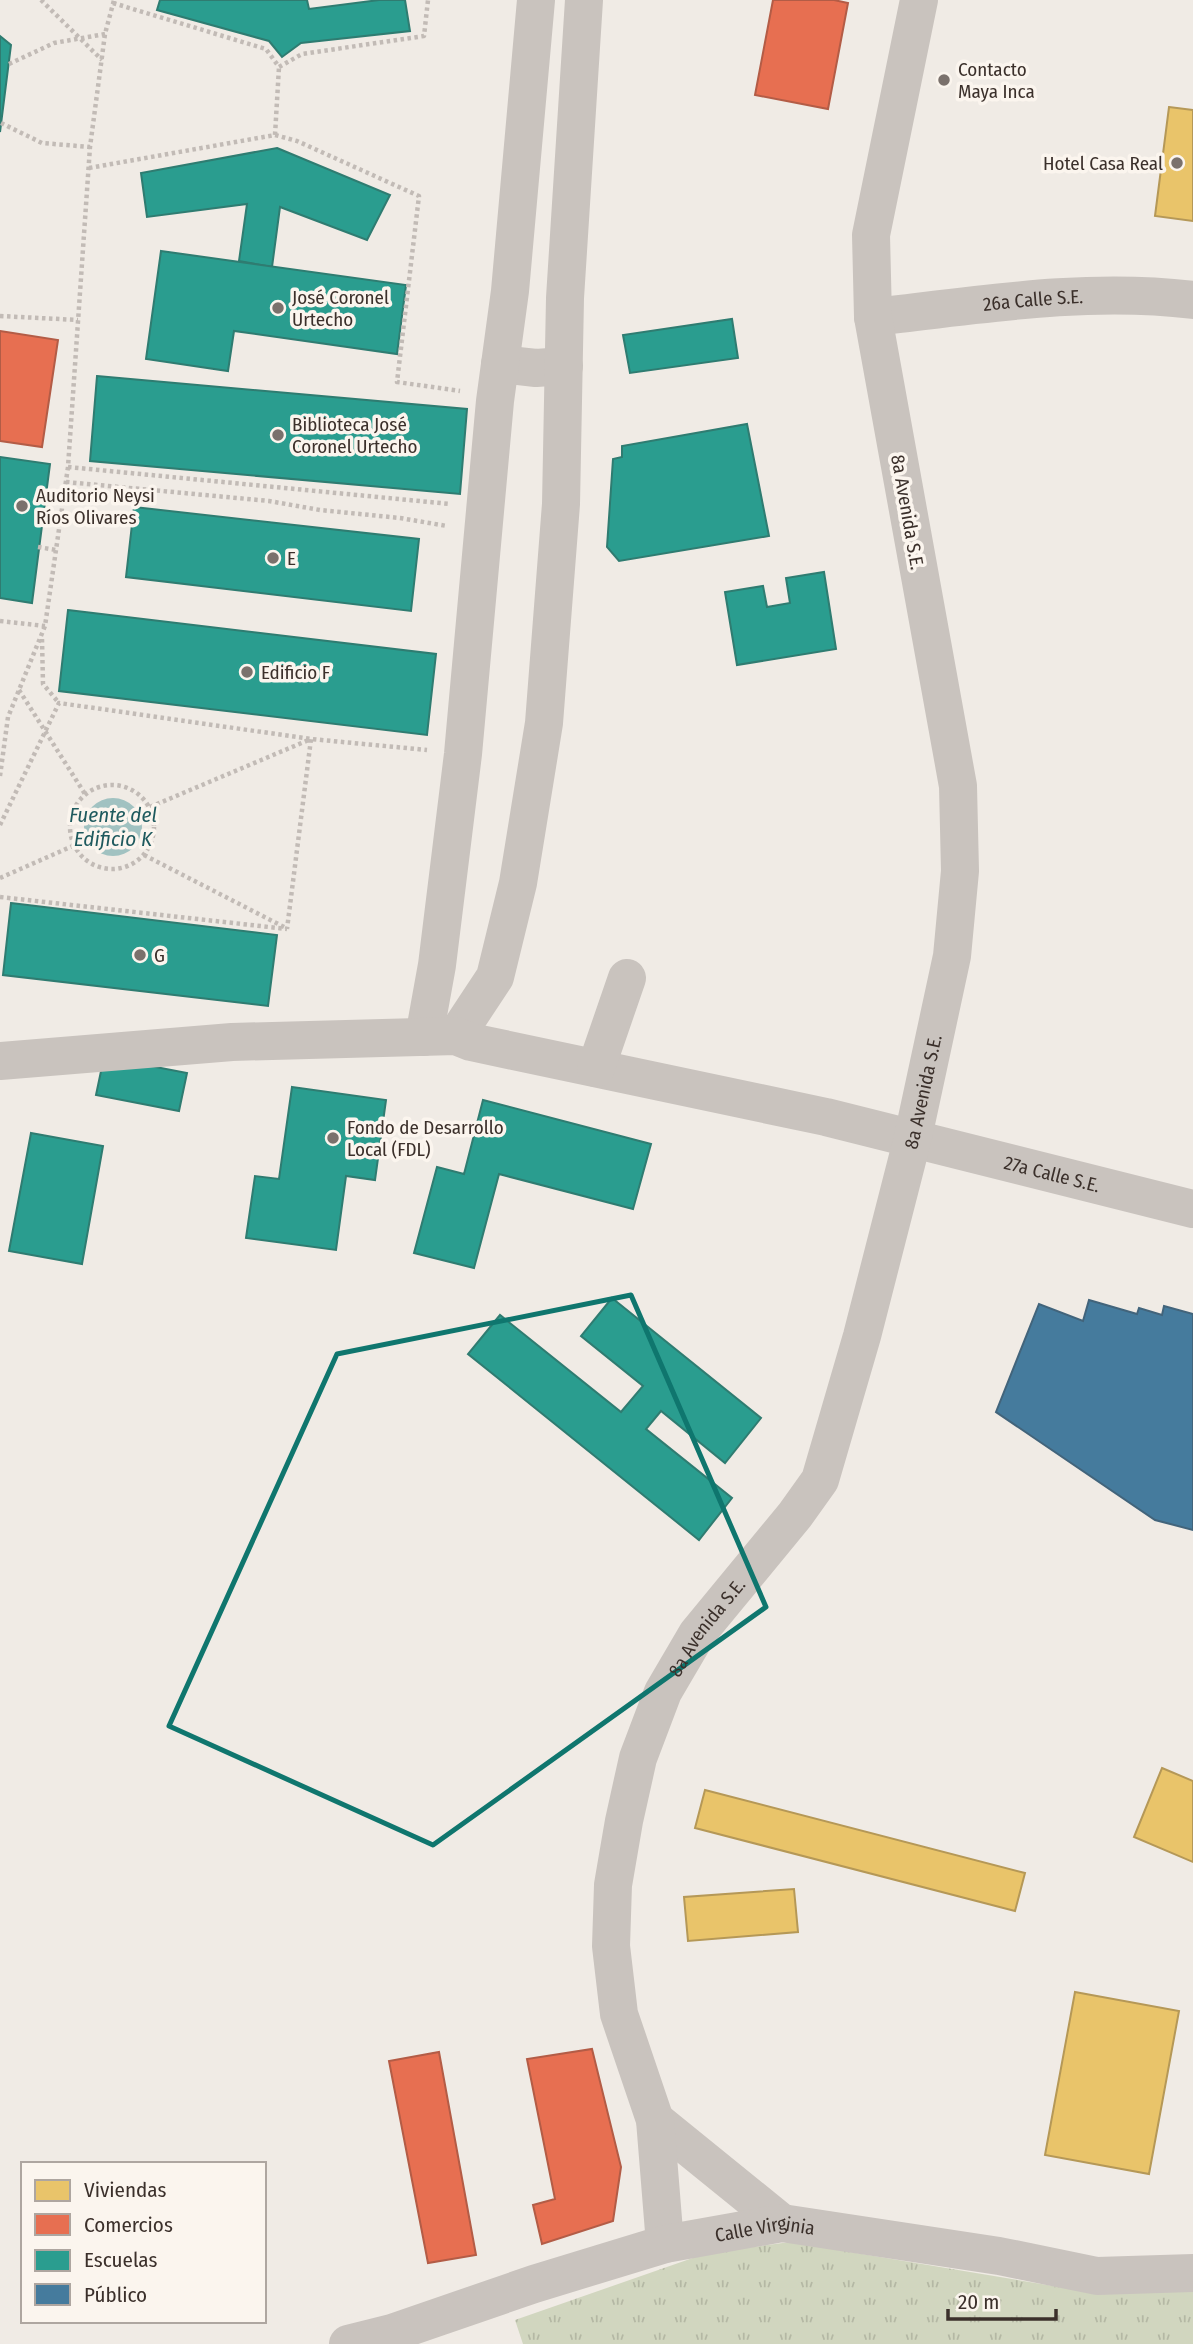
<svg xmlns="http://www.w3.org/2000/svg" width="1193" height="2344" viewBox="0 0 1193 2344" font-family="'Fira Sans Condensed',sans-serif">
<defs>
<pattern id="grass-tufts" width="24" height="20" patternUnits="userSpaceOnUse" patternTransform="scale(1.75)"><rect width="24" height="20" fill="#d1d6bf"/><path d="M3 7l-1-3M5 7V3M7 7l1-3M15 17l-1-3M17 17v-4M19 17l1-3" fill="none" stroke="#b4b8a4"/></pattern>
</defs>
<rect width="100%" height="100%" fill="#f0ebe5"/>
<polygon fill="url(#grass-tufts)" points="790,2242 1101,2294 1193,2291 1193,2344 523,2344 515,2320 707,2253"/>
<circle fill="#a1c2c1" cx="113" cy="827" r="29"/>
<g fill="#e9c46a" stroke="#b59857" stroke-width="2">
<polygon points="1169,107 1193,110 1193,221 1155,216"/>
<polygon points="1162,1768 1193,1781 1193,1862 1134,1837"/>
<polygon points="705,1790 1025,1873 1015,1911 695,1828"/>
<polygon points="794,1889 798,1932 688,1941 684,1897"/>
<polygon points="1075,1992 1179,2011 1149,2174 1045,2155"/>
</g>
<g fill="#e76f51" stroke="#b35c46" stroke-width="2">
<polygon points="773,0 834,0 848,3 828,109 755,95"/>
<polygon points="0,331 58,340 42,447 0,441"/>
<polygon points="592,2049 621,2167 613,2221 542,2244 533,2205 555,2199 527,2059"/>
<polygon points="439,2052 476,2255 428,2263 389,2061"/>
</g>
<g fill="#2a9d8f" stroke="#2f7c71" stroke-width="2">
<polygon points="160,0 307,0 309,9 379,0 405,0 410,31 301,43 282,57 269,41 157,10"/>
<polygon points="0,36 11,45 0,132"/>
<polygon points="277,148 390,195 367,240 280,207 272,267 239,261 247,204 147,217 141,173"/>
<polygon points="161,251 406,285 397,354 234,331 228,371 146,359"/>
<polygon points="732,319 738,358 630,373 623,335"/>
<polygon points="97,376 467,409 460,494 90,461"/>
<polygon points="747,424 769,536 619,561 607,547 613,459 622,457 622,446"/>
<polygon points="0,457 50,464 32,603 0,598"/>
<polygon points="134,507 419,539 411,611 126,577"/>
<polygon points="824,572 836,649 737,665 725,592 763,586 767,607 790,603 786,578"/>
<polygon points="68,610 436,654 427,735 59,691"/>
<polygon points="11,903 277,935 268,1006 3,975"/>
<polygon points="104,1057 187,1073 179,1111 96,1095"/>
<polygon points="292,1087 386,1100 375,1180 346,1176 336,1250 246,1238 255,1176 279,1179"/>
<polygon points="483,1100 651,1144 633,1209 499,1174 474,1268 414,1253 437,1167 464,1174"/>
<polygon points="31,1133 103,1146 82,1264 9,1251"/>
<polygon points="612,1298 761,1418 725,1463 661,1411 646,1429 732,1498 699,1540 468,1354 500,1315 621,1412 643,1386 581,1336"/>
</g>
<polygon fill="#457b9d" stroke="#42647b" stroke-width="2" points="1089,1300 1137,1314 1139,1308 1162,1315 1164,1306 1193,1314 1193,1530 1155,1520 996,1412 1039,1304 1083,1321"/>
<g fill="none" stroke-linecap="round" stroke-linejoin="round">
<g stroke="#c2bbb6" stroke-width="4.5" stroke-dasharray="3.5 3.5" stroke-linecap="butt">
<polyline points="41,0 102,60"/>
<polyline points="113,3 266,49 279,67 302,54 424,36 428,0"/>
<polyline points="9,64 54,43 105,34"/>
<polyline points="1,123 42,143 90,147"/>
<polyline points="275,135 279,67"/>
<polyline points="89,168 275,135 297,141 419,196 397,382 460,391"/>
<polyline points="0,316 78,320"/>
<polyline points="68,467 450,504"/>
<polyline points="66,482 269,501 320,510 400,518 447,526"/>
<polyline points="38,547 56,550"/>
<polyline points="0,621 45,626"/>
<polyline points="42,639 43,684 59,703"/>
<polyline points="19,690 85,794"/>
<polyline points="0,776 8,717 45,626 68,467 90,147 105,34 114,0"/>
<circle cx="112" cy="827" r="42"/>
<polyline points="150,807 311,739 287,929"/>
<polyline points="0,825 59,703 311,739 427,750"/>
<polyline points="144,855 284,927"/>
<polyline points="0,878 75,845"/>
<polyline points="0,897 287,929"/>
</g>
<g stroke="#c9c3be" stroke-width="38">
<path id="s1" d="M 873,317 C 979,305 1087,287 1193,300"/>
<polyline points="500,364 536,368 564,366"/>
<polyline points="456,1036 495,977 518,883 544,723 561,504 565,298 584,0"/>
<polyline points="424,1037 437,965 463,754 495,401 510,291 536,0"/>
<path id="s2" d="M 0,1061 L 232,1042 L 456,1036 L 471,1042 L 826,1117 L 1193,1209"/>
<polyline points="596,1068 627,978"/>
<polyline points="655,2120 782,2223"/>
<path id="s3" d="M 665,2244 L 655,2120 L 619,2014 L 611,1946 L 613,1885 L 624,1821 L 638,1758 L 663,1692 L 697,1634 L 795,1515 L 820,1480 L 862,1336 L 913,1137 L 952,956 L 960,871 L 958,786 L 873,317 L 871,235 L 919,0"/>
<path id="s4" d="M 348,2344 L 392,2333 L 534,2284 L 665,2244 L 782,2223 L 999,2256 L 1097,2276 L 1193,2273"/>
</g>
</g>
<path fill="none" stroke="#0f766e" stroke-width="5" stroke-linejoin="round" d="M 631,1295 L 766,1607 L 433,1845 L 169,1726 L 337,1354 Z"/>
<g fill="#7a716c" stroke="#fbf5ee" stroke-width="2.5">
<circle cx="944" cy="80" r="7"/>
<circle cx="1177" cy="163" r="7"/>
<circle cx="278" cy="308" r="7"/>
<circle cx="278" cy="435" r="7"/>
<circle cx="22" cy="506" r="7"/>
<circle cx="273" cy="558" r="7"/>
<circle cx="247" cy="672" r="7"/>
<circle cx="140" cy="955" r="7"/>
<circle cx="333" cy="1138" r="7"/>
</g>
<g text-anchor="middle" stroke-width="7" stroke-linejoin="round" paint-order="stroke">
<g font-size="19" fill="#3b302b" stroke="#fbf5ee" text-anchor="start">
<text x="958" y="76">Contacto<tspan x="958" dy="22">Maya Inca</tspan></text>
<text x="1163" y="170" text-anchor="end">Hotel Casa Real</text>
<text x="292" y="304">José Coronel<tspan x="292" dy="22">Urtecho</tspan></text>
<text x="292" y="431">Biblioteca José<tspan x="292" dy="22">Coronel Urtecho</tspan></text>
<text x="36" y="502">Auditorio Neysi<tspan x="36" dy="22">Ríos Olivares</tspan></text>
<text x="287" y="565">E</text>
<text x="261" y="679">Edificio F</text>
<text x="154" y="962">G</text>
<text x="347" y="1134">Fondo de Desarrollo<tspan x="347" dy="22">Local (FDL)</tspan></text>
</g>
<g font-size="19" fill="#3b302b" stroke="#fbf5ee">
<text dy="7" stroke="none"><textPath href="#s1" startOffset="161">26a Calle S.E.</textPath></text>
<text transform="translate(908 512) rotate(80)" y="7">8a Avenida S.E.</text>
<text dy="7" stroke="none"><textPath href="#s3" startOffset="1232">8a Avenida S.E.</textPath></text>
<text dy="7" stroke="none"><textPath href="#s2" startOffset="1069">27a Calle S.E.</textPath></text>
<text dy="7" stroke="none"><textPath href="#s3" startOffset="644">8a Avenida S.E.</textPath></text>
<text dy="7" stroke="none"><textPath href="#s4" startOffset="434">Calle Virginia</textPath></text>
</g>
<g font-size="21" font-style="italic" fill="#1f5a5e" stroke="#fbf5ee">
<text x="113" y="822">Fuente del<tspan x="113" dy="24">Edificio K</tspan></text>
</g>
</g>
<rect x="21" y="2162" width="245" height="161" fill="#fbf5ee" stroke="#aea6a0" stroke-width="2"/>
<rect x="35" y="2180" width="35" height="21" fill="#e9c46a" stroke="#aea6a0" stroke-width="2"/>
<text x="84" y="2197" font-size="21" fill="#3b302b">Viviendas</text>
<rect x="35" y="2214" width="35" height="21" fill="#e76f51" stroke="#aea6a0" stroke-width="2"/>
<text x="84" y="2232" font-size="21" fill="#3b302b">Comercios</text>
<rect x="35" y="2250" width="35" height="21" fill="#2a9d8f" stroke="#aea6a0" stroke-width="2"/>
<text x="84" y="2267" font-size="21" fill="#3b302b">Escuelas</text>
<rect x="35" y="2284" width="35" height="21" fill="#457b9d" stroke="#aea6a0" stroke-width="2"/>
<text x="84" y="2302" font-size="21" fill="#3b302b">Público</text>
<path d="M948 2309v10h108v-10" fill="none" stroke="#3b302b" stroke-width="3.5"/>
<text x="958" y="2309" font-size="21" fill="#3b302b" stroke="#fbf5ee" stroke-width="5" paint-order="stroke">20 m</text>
</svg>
